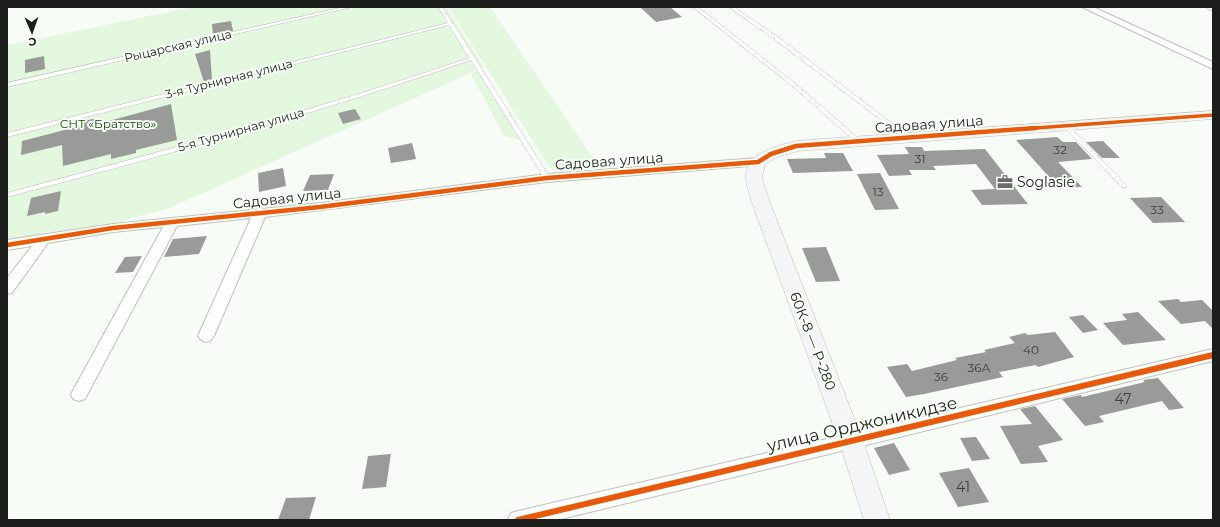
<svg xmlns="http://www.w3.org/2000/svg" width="1220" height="527" viewBox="0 0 1220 527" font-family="Montserrat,sans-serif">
<rect width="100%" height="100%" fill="#f8fcf7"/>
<g fill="#e3f8df">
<polygon points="193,7 446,7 484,67 167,209 125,220 7,242 7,45"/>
<polygon points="448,7 490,7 593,158 575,165 550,168"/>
<polygon points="478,70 521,140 504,136 471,74"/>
</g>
<g fill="#989b97">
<polygon points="640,7 670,7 682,17 656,22"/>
<polygon points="231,21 233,31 213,35 212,24"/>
<polygon points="210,50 212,80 204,82 195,54"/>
<polygon points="44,56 45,69 25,73 25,60"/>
<polygon points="171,104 177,140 136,150 136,153 111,159 111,154 63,166 62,145 21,155 22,141 80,126 80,122 97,118 98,124"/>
<polygon points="355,109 361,119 343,124 338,113"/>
<polygon points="1057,137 1063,142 1076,142 1092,159 1058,162 1082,187 1059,188 1016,140"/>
<polygon points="1103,141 1120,158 1102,158 1086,142"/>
<polygon points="412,143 416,159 391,163 388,148"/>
<polygon points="905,147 922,147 924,151 985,149 1028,204 982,205 971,190 995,189 976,164 933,166 936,170 909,170 912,175 889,176 877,155 909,154"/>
<polygon points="824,153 843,153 853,171 793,173 787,159 826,158"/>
<polygon points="283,168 286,186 259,192 258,173"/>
<polygon points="880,173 899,209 875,210 857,174"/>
<polygon points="334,174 328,190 303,191 310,175"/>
<polygon points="61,191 58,211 45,214 45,212 27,216 31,198"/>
<polygon points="1161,197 1185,222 1153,223 1130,198"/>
<polygon points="207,236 199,254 164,257 173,239"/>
<polygon points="826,247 831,259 840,281 816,282 802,248"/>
<polygon points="142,256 133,272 115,273 125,257"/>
<polygon points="1178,299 1181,302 1202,300 1213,311 1213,329 1205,321 1181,324 1158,301"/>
<polygon points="1138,312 1166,340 1123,345 1103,323 1127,320 1122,314"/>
<polygon points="1083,315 1098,330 1083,333 1069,317"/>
<polygon points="1055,332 1074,357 1038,367 1036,365 999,372 1003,377 924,394 906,397 887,367 907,364 912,371 957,360 955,358 986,352 984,350 1015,343 1009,337 1025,333 1028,335"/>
<polygon points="1158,378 1184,408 1169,410 1162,401 1099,416 1104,422 1085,426 1062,399 1081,395 1082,397 1145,382 1143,380"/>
<polygon points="1035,406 1063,440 1038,446 1048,462 1021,464 1000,426 1032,424 1020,409"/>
<polygon points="976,437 990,459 972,461 960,438"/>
<polygon points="894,443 910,470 889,475 874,448"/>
<polygon points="391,454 386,487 362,489 368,456"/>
<polygon points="969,468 989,502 958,507 939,473"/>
<polygon points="316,497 309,520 278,520 286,498"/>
</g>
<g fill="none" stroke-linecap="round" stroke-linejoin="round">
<defs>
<g id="lane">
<polygon points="344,7 352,7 7,87 7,83"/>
<path d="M 438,7 L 442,7 L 453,23 L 550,178 L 549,179 L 547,180 L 544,178 L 471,60 C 319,113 163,156 7,197 L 7,193 C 162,151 317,110 469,58 L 449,25 L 7,137 L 7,133 L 448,23 Z"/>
<polygon points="693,7 698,7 796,84 860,140 860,142 856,142 792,86"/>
<polygon points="729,7 734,7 778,37 909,136 909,138 905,138 774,39"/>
<polygon points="1066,124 1068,125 1126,185 1127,186 1126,187 1122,187 1064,127 1063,126"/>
</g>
<g id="street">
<polygon points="1082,7 1093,7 1213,62 1213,69"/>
<polygon points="758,158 762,159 764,162 762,165 547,182 265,217 214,336 211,340 206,342 201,340 198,336 251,218 177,226 85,399 79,401 73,399 71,394 163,227 113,232 48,243 12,293 7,294 7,278 32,246 7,250 7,240 113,224 320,203 547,174"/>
<polygon points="1213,349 1213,361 557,520 508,520 511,513 518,511"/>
</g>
<g id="secondary">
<polygon points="1205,7 1213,7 1213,11"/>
<path d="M 1213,111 L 1213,119 L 798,151 L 777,157 L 765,164 L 762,178 L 769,200 L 863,441 L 890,520 L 864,520 L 839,441 L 751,200 C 750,193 746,186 746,179 C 744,153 776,146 796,141 Z"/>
</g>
</defs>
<use href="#lane" stroke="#bec1be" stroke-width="1"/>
<use href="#street" stroke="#bec1be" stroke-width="2"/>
<use href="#secondary" stroke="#bec1be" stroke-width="1"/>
<use href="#lane" fill="#fefffe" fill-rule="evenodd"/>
<use href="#street" fill="#fefffe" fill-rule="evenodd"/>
<use href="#secondary" fill="#f4f5f7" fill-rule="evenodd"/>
<defs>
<polyline id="cycleway-far2" points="1022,129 1213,115"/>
<polyline id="cycleway-far1" points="7,245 113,228 320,207 547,178 758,162 771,154 796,146 1036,128"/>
<polyline id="cycleway" points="518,520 1213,355"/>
</defs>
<use href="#cycleway-far2" stroke="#f7fef5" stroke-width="5"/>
<use href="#cycleway-far1" stroke="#f7fef5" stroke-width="7"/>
<use href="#cycleway" stroke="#f7fef5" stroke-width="8"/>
<use href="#cycleway-far2" stroke="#e8590c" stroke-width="3.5"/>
<use href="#cycleway-far1" stroke="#e8590c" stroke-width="4.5"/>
<use href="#cycleway" stroke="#e8590c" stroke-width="6"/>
</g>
<defs>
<symbol id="office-bare" viewBox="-9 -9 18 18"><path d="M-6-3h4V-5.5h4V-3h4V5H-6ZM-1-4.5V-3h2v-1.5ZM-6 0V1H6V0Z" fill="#696c68" stroke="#f7fef5" stroke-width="2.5" paint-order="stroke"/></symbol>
</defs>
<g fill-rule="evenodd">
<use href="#office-bare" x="994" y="171" width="22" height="22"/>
</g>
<g text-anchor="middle" stroke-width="4" stroke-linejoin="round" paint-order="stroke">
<g font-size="12" fill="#1c1e1b" stroke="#f7fef5">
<text transform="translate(178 46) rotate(-13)" y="4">Рыцарская улица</text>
<text transform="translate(229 79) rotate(-14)" y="4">3-я Турнирная улица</text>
<text transform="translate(241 130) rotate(-16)" y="4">5-я Турнирная улица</text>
</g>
<g font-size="12" fill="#17460e" stroke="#f7fef5">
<text x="108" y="128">СНТ «Братство»</text>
</g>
<g font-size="12" fill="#3b3d3a">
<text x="1060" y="154">32</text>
<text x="920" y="163">31</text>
<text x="878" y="196">13</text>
<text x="1157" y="214">33</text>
<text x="1031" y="354">40</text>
<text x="979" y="372">36А</text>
<text x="941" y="381">36</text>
</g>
<g font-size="14" fill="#1c1e1b" stroke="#f7fef5">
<text transform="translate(929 124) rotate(-4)" y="5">Садовая улица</text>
<text transform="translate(609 161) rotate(-4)" y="5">Садовая улица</text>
<text transform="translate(287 198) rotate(-6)" y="5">Садовая улица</text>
<text transform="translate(813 341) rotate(69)" y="5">60К-8 — Р-280</text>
</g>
<g font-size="14" fill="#1c1e1b" stroke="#f7fef5" text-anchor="start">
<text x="1017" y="187">Soglasie</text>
</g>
<g font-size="14" fill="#3b3d3a">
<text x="1123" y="404">47</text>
<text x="963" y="492">41</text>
</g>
<g font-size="17" fill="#1c1e1b" stroke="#f7fef5">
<text transform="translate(862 424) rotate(-13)" y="6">улица Орджоникидзе</text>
</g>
</g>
<rect width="1220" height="527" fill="none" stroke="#1c1e1b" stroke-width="16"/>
<g transform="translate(32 32) rotate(178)" stroke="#f7fef5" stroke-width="3" paint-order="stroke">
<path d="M0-3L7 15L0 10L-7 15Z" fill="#1c1e1b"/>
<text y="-6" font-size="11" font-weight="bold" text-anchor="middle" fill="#1c1e1b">С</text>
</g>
</svg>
